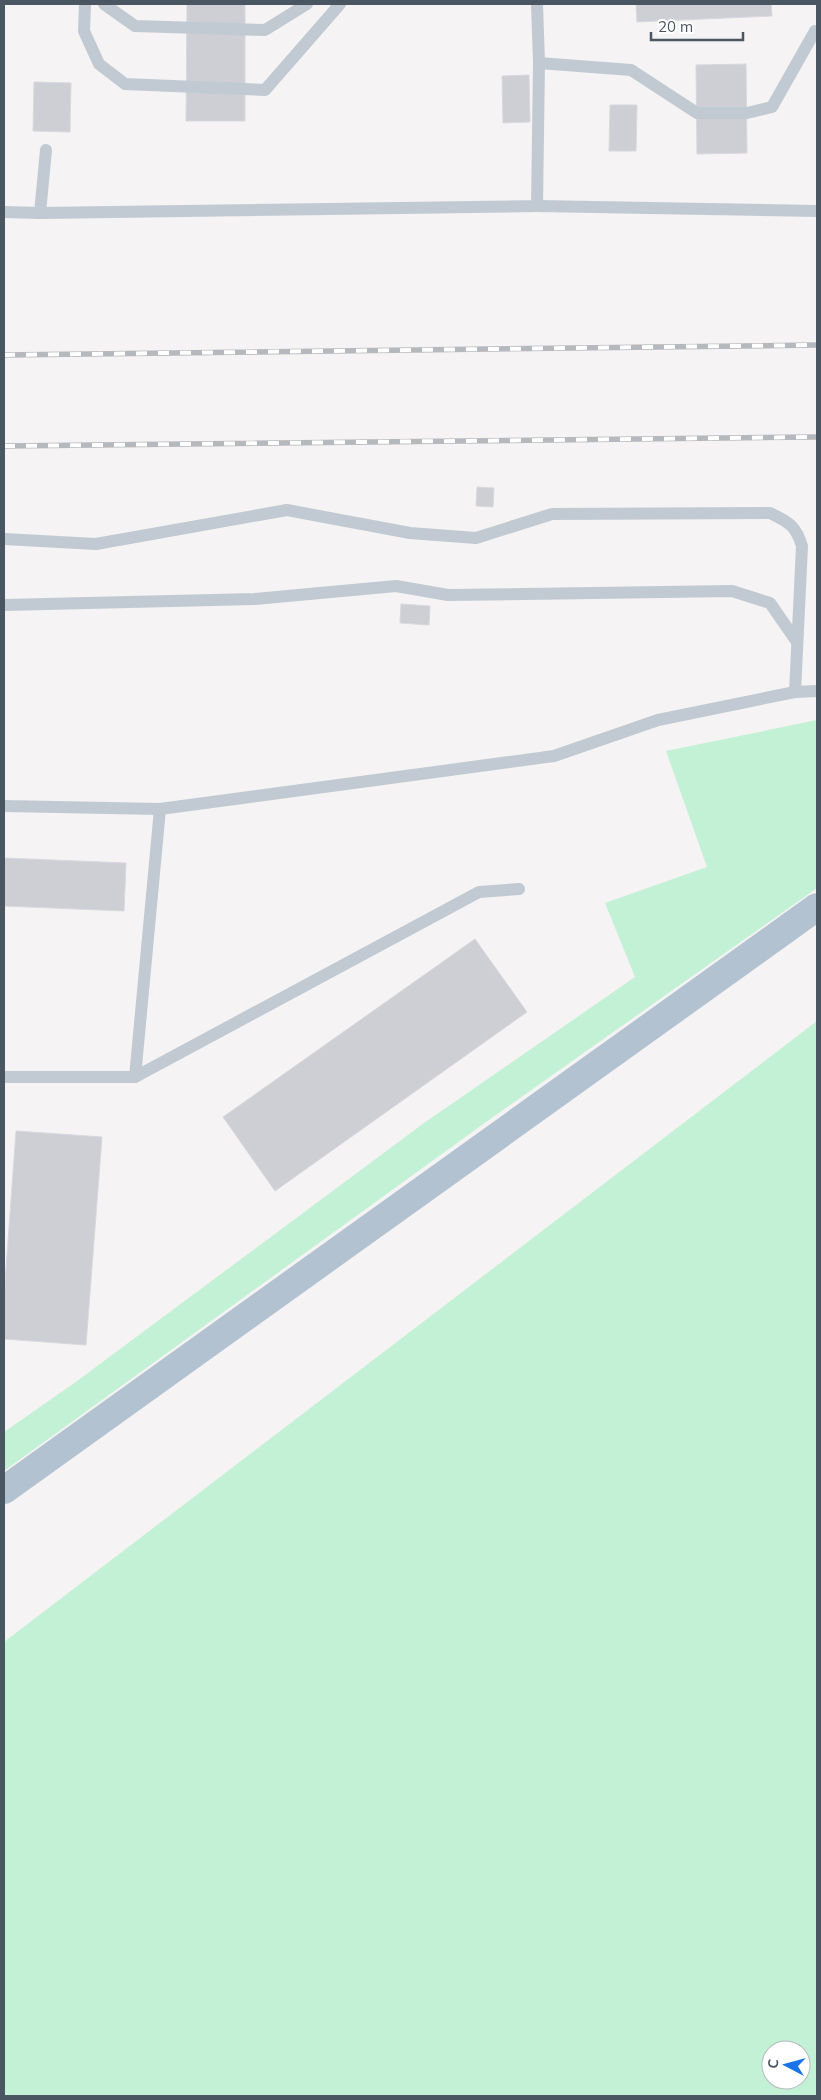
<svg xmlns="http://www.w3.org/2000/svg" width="821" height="2100" viewBox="0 0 821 2100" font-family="Mulish,sans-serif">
<rect width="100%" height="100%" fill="#f5f3f3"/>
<g fill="#c3f1d5" fill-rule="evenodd">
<polygon points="817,720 817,888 486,1122 4,1471 4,1432 73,1384 424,1123 635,977 605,903 707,867 666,751"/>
<path d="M 817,1021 L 817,2096 L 4,2096 L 4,1642 ZM 771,2050 L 801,2050 L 801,2080 L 771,2080 Z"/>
</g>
<g fill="#cdcfd5" stroke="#d7d9de">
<polygon points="187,4 245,4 245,121 186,121"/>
<polygon points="636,4 771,4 772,16 637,22"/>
<polygon points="746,64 747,153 697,154 696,65"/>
<polygon points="529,75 530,122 503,123 502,76"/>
<polygon points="34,82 71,83 70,132 33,131"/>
<polygon points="610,105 637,105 636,151 609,151"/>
<polygon points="477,487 494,488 493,507 476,506"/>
<polygon points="401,604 430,606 429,625 400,623"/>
<polygon points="4,858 126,863 124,911 4,906"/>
<polygon points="475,939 527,1012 275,1191 223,1117"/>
<polygon points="16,1131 102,1137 86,1345 4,1339 4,1296"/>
</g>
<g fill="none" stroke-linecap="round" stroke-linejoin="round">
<g stroke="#c1cad2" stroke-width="12">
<polyline points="85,4 84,31 99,64 125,84 265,90 340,4"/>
<polyline points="104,4 135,26 265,30 307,4"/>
<polyline points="539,63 631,70 697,113 747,113 772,107 815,31 817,31"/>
<polyline points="537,206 817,211"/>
<polyline points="4,212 40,213 537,206 539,63 537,4"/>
<polyline points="40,213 46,150"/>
<path d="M 4,539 L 96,544 L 287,510 L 410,533 L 476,538 L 552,514 L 770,513 C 789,522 796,526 802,546 L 795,692 L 817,691"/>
<polyline points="4,605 255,599 396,586 448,595 732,591 770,603 797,642"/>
<polyline points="4,806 160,809 554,756 658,720 795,692"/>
<polyline points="4,1077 135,1077 160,809"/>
<polyline points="135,1077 479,892 519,889"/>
</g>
<polyline stroke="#b3c2d1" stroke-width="28" points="4,1490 817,907"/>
<defs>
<g id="rail">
<polyline points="4,355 817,345"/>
<polyline points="4,446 817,437"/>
</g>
</defs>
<use href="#rail" stroke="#b5b8bd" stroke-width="5.5"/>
<use href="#rail" stroke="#fff" stroke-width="4" stroke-dasharray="11" stroke-linecap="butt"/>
</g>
<rect width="821" height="2100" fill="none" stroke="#4a5661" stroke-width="10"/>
<g transform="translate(786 2065) rotate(276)"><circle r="24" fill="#ffffff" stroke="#b7bbc0"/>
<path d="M0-4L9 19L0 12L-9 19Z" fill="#1a73e8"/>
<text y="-8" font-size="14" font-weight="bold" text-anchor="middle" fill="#4a5661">С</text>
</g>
<path d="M651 32v8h92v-8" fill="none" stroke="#4a5661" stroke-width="2.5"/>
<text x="658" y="32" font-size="15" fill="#4a5661" stroke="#ffffff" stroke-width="4" paint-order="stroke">20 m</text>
</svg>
